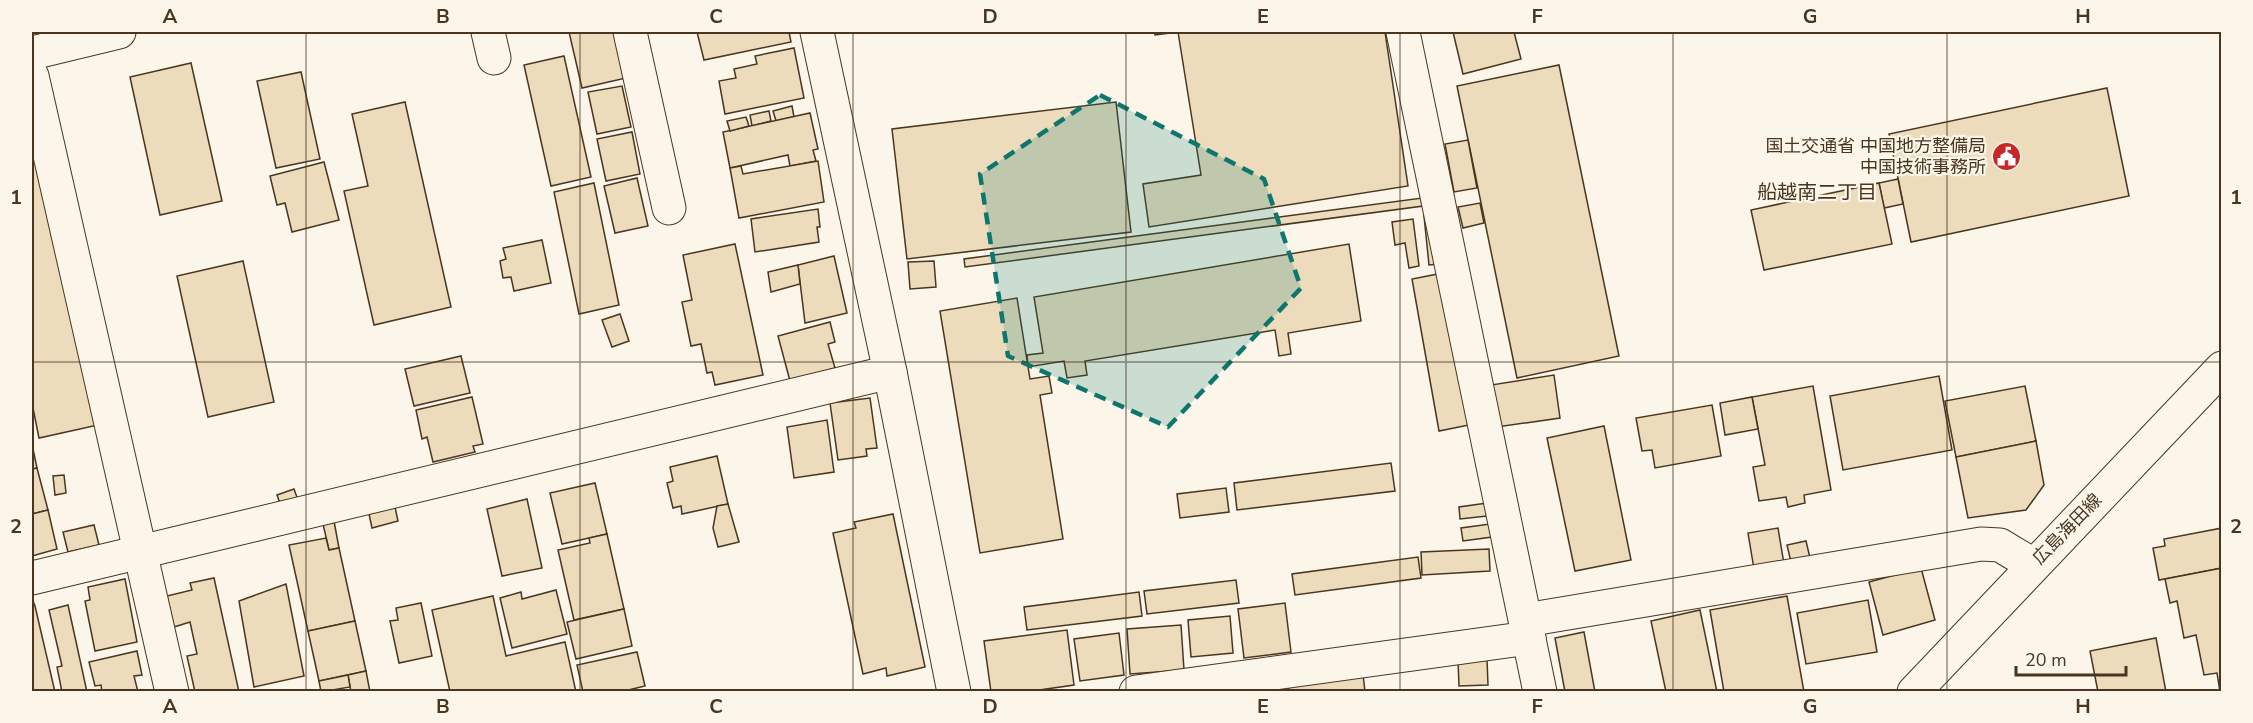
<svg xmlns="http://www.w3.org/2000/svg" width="2253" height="723" viewBox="0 0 2253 723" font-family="'Nunito Sans','Noto Sans JP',sans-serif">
<rect width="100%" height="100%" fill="#fbf6e9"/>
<g fill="#ecdcbc" stroke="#4a3520" stroke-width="1.5">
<polygon points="569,32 616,32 626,78 582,88"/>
<polygon points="697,32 789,32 791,42 704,60"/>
<polygon points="1154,32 1385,32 1408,186 1149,227 1143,184 1201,175 1178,32 1155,35"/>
<polygon points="1453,32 1514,32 1521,59 1463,74"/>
<polygon points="794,48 804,98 725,114 719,81 736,78 734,69 757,64 755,56"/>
<polygon points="564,56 591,177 551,186 524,65"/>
<polygon points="191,63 222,201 160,215 130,77"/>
<polygon points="1559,65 1619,356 1517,378 1457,86"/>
<polygon points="301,72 320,159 276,168 257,81"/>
<polygon points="622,86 631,127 597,134 588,92"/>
<polygon points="2107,88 2129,196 1911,242 1889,134"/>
<polygon points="405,102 451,307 374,325 344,191 368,186 352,114"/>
<polygon points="1116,102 1131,232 907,259 892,129"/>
<polygon points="792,106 794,117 776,121 773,111"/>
<polygon points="769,111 771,121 752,126 750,115"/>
<polygon points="810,113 818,149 813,150 816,161 790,166 788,155 730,168 723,132"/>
<polygon points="746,117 749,126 730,131 727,121"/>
<polygon points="32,127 98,425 39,438 32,403"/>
<polygon points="632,132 640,174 606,181 597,139"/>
<polygon points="1468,140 1477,188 1454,192 1445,144"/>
<polygon points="818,161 824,202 739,218 730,168 741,166 743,174"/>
<polygon points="324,162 339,220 292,232 285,203 277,205 270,176"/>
<polygon points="637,178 648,226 615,233 604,186"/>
<polygon points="1898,179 1903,204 1884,208 1879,183"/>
<polygon points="594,183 619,305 579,314 554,192"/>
<polygon points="1879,183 1892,244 1764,270 1751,210"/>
<polygon points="1422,198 1423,206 965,267 964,259"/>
<polygon points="1480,203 1484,223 1463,228 1458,207"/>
<polygon points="818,209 820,227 817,227 819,242 755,252 751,219"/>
<polygon points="1434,215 1439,264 1429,265 1424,216"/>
<polygon points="1413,219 1419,266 1409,268 1405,243 1395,245 1392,222"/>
<polygon points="542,240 551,283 514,291 511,277 503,278 500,261 506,259 503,248"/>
<polygon points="735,244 763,375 715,385 712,372 707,373 701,344 691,346 682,302 692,300 683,255"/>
<polygon points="1349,244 1361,321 1288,333 1291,354 1279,356 1275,330 1085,361 1087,375 1067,378 1064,361 1028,367 1027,355 1043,353 1034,297"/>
<polygon points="834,256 847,313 805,323 798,265"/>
<polygon points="243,261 274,402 208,417 177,276"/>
<polygon points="934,261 936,287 910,289 908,262"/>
<polygon points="798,265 800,284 771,292 768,272"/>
<polygon points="1443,273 1469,425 1439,431 1412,279"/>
<polygon points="1017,298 1030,379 1049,376 1052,393 1040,395 1063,539 980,553 940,311"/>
<polygon points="620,314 629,341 612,347 602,320"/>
<polygon points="830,322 835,342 828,344 835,368 790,381 778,336"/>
<polygon points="461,356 470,393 414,406 405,369"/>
<polygon points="1554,375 1560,418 1497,427 1491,385"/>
<polygon points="1939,376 1952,450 1843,470 1830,396"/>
<polygon points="1813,386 1831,490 1804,495 1805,503 1788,507 1786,497 1759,501 1753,467 1765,465 1752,397"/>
<polygon points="2025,386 2036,441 1956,457 1945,401"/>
<polygon points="472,397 483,444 473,446 475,452 433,462 427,437 422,439 416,410"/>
<polygon points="1752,397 1758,429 1725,435 1720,403"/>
<polygon points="870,398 877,448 866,449 867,456 838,460 830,403"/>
<polygon points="1712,405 1721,456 1655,468 1652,450 1642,451 1636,418"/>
<polygon points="827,420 834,472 794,478 787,427"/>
<polygon points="1604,426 1631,560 1575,571 1547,438"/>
<polygon points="2036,441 2044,485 2026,510 1968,518 1956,457"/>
<polygon points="32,444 37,468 32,469"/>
<polygon points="717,456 728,504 682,514 681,506 673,508 667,483 673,481 670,467"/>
<polygon points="1391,463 1395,491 1237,510 1234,483"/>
<polygon points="37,468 48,510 32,514 32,469"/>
<polygon points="64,475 66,493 55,495 53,476"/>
<polygon points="595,483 607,534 562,544 550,493"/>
<polygon points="1226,488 1229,512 1180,518 1177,494"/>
<polygon points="294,489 298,500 281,506 277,495"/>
<polygon points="527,499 542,568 502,576 487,509"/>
<polygon points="1494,502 1496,515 1460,519 1459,507"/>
<polygon points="728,504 739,542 718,547 713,528 717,506"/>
<polygon points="395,507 398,521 372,528 369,514"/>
<polygon points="48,510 57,549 32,556 32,514"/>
<polygon points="893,514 925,667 887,676 886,668 863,674 833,533 856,528 854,522"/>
<polygon points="334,521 339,548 329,550 323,524"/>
<polygon points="1490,524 1492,537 1463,541 1461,528"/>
<polygon points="94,525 99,545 68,552 63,532"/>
<polygon points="1778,528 1784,564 1754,569 1748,533"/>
<polygon points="2222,528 2222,568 2159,580 2153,548 2165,546 2164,539"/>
<polygon points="607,534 624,609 574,620 558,550 590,543 589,538"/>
<polygon points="326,538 329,550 339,548 355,621 308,631 289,545"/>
<polygon points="1806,541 1810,558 1791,562 1787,545"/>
<polygon points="1489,549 1490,571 1422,575 1421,552"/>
<polygon points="1418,557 1421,578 1295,595 1292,574"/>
<polygon points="1921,568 1935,620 1883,635 1869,582"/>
<polygon points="2222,568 2222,692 2220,692 2217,673 2204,675 2196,635 2184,638 2177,601 2170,603 2165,579"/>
<polygon points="214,578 239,692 195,692 187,656 197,654 190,622 174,627 167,596 192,590 190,583"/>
<polygon points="125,579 137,642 95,651 85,601 90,600 88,587"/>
<polygon points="1236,580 1239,603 1147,614 1144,591"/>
<polygon points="286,584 304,676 254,687 239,601"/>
<polygon points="556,590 567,634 512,648 500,598 521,592 522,599"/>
<polygon points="1139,592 1142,616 1027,630 1024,607"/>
<polygon points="493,596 506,656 565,642 576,692 450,692 432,610"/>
<polygon points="1787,596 1804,692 1724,692 1710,610"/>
<polygon points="1868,600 1877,652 1806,664 1797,613"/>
<polygon points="33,601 35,606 55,692 32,692 32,602"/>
<polygon points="421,603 432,656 399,663 390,621 398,620 396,608"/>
<polygon points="1285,603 1291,652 1244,658 1238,609"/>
<polygon points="68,605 87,692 62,692 57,667 62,666 49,610"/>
<polygon points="624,609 632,646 576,659 567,622"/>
<polygon points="1700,610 1717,692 1666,692 1651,621"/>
<polygon points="1230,616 1233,653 1191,657 1188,620"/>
<polygon points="355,621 366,671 319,681 308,631"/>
<polygon points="1181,625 1184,670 1130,674 1127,629"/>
<polygon points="1067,630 1074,685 1025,692 991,692 984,641"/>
<polygon points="1584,632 1595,692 1565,692 1555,638"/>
<polygon points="1119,633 1124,675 1080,681 1074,639"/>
<polygon points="2156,638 2166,692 2098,692 2090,651"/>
<polygon points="137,651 142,675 134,676 138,692 102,692 101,685 95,686 89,662"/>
<polygon points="637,652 645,686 620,692 583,692 577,665"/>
<polygon points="1487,659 1488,685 1459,686 1458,660"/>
<polygon points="366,671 370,692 351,692 348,675"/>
<polygon points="1363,674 1365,692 1289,692 1288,684"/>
<polygon points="348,675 350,687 321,692 319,681"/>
</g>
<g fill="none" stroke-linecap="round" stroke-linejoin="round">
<defs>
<g id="minor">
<polyline points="488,32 494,58"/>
<polyline points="630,32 669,208"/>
<polyline points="817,32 890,372 954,692"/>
<polyline points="1403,32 1540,692"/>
<polyline points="32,53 119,32"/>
<polyline points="32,76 172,692"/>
<polyline points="32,578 890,372"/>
<polyline points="1526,620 1981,544 2000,545 2033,565"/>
<polyline points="1136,692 1529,638"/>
</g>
<polyline id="major" points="1914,692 2222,368"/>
</defs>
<use href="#minor" stroke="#4a3520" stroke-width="35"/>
<use href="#major" stroke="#4a3520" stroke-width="35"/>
<use href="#minor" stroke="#fbf6e9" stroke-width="33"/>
<use href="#major" stroke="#fbf6e9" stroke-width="33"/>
</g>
<path fill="#0f766e" fill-opacity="0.2" stroke="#0f766e" stroke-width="4.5" stroke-dasharray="12 8" stroke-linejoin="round" d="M 1100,95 L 1264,179 L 1301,288 L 1168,427 L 1008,356 L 980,174 Z"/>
<path fill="none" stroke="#4a3520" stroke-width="1.5" stroke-opacity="0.55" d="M 306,32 L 306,692M 580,32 L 580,692M 853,32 L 853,692M 1126,32 L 1126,692M 1400,32 L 1400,692M 1673,32 L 1673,692M 1947,32 L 1947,692M 32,362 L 2222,362"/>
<defs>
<symbol id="civic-disc" viewBox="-11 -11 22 22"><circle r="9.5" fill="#c62828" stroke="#fbf6e9"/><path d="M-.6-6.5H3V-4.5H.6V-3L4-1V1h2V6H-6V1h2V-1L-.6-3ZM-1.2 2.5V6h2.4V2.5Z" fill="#fff"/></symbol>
</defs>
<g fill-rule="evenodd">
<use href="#civic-disc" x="1990" y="140" width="33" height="33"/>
</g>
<g text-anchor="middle" stroke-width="4.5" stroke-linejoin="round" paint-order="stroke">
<g font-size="18" fill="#4a3520" stroke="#fbf6e9" text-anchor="end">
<text x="1986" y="152">国土交通省 中国地方整備局<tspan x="1986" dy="21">中国技術事務所</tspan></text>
</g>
<g font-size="18" fill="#4a3520" stroke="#fbf6e9">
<text transform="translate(2067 529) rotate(-46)" y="6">広島海田線</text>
</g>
<g font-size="20" fill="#4a3520" stroke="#fbf6e9">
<text x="1817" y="199">船越南二丁目</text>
</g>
</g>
<rect width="2253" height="723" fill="none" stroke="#fbf6e9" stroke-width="66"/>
<path d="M2016 666v9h110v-9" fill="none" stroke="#4a3520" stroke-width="3"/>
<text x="2025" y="666" font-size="18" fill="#4a3520" stroke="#fbf6e9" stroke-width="4.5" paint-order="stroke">20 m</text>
<rect x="33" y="33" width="2187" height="657" fill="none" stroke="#4a3520" stroke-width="2"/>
<g font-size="20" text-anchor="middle" font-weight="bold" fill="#4a3520">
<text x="170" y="23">A</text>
<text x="443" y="23">B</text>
<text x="716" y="23">C</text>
<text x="990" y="23">D</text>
<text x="1263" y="23">E</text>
<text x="1537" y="23">F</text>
<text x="1810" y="23">G</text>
<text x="2083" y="23">H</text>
<text x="16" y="204">1</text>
<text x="2236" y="204">1</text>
<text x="16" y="533">2</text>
<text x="2236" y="533">2</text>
<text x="170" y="713">A</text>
<text x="443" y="713">B</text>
<text x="716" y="713">C</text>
<text x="990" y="713">D</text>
<text x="1263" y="713">E</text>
<text x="1537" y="713">F</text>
<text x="1810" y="713">G</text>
<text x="2083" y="713">H</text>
</g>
</svg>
